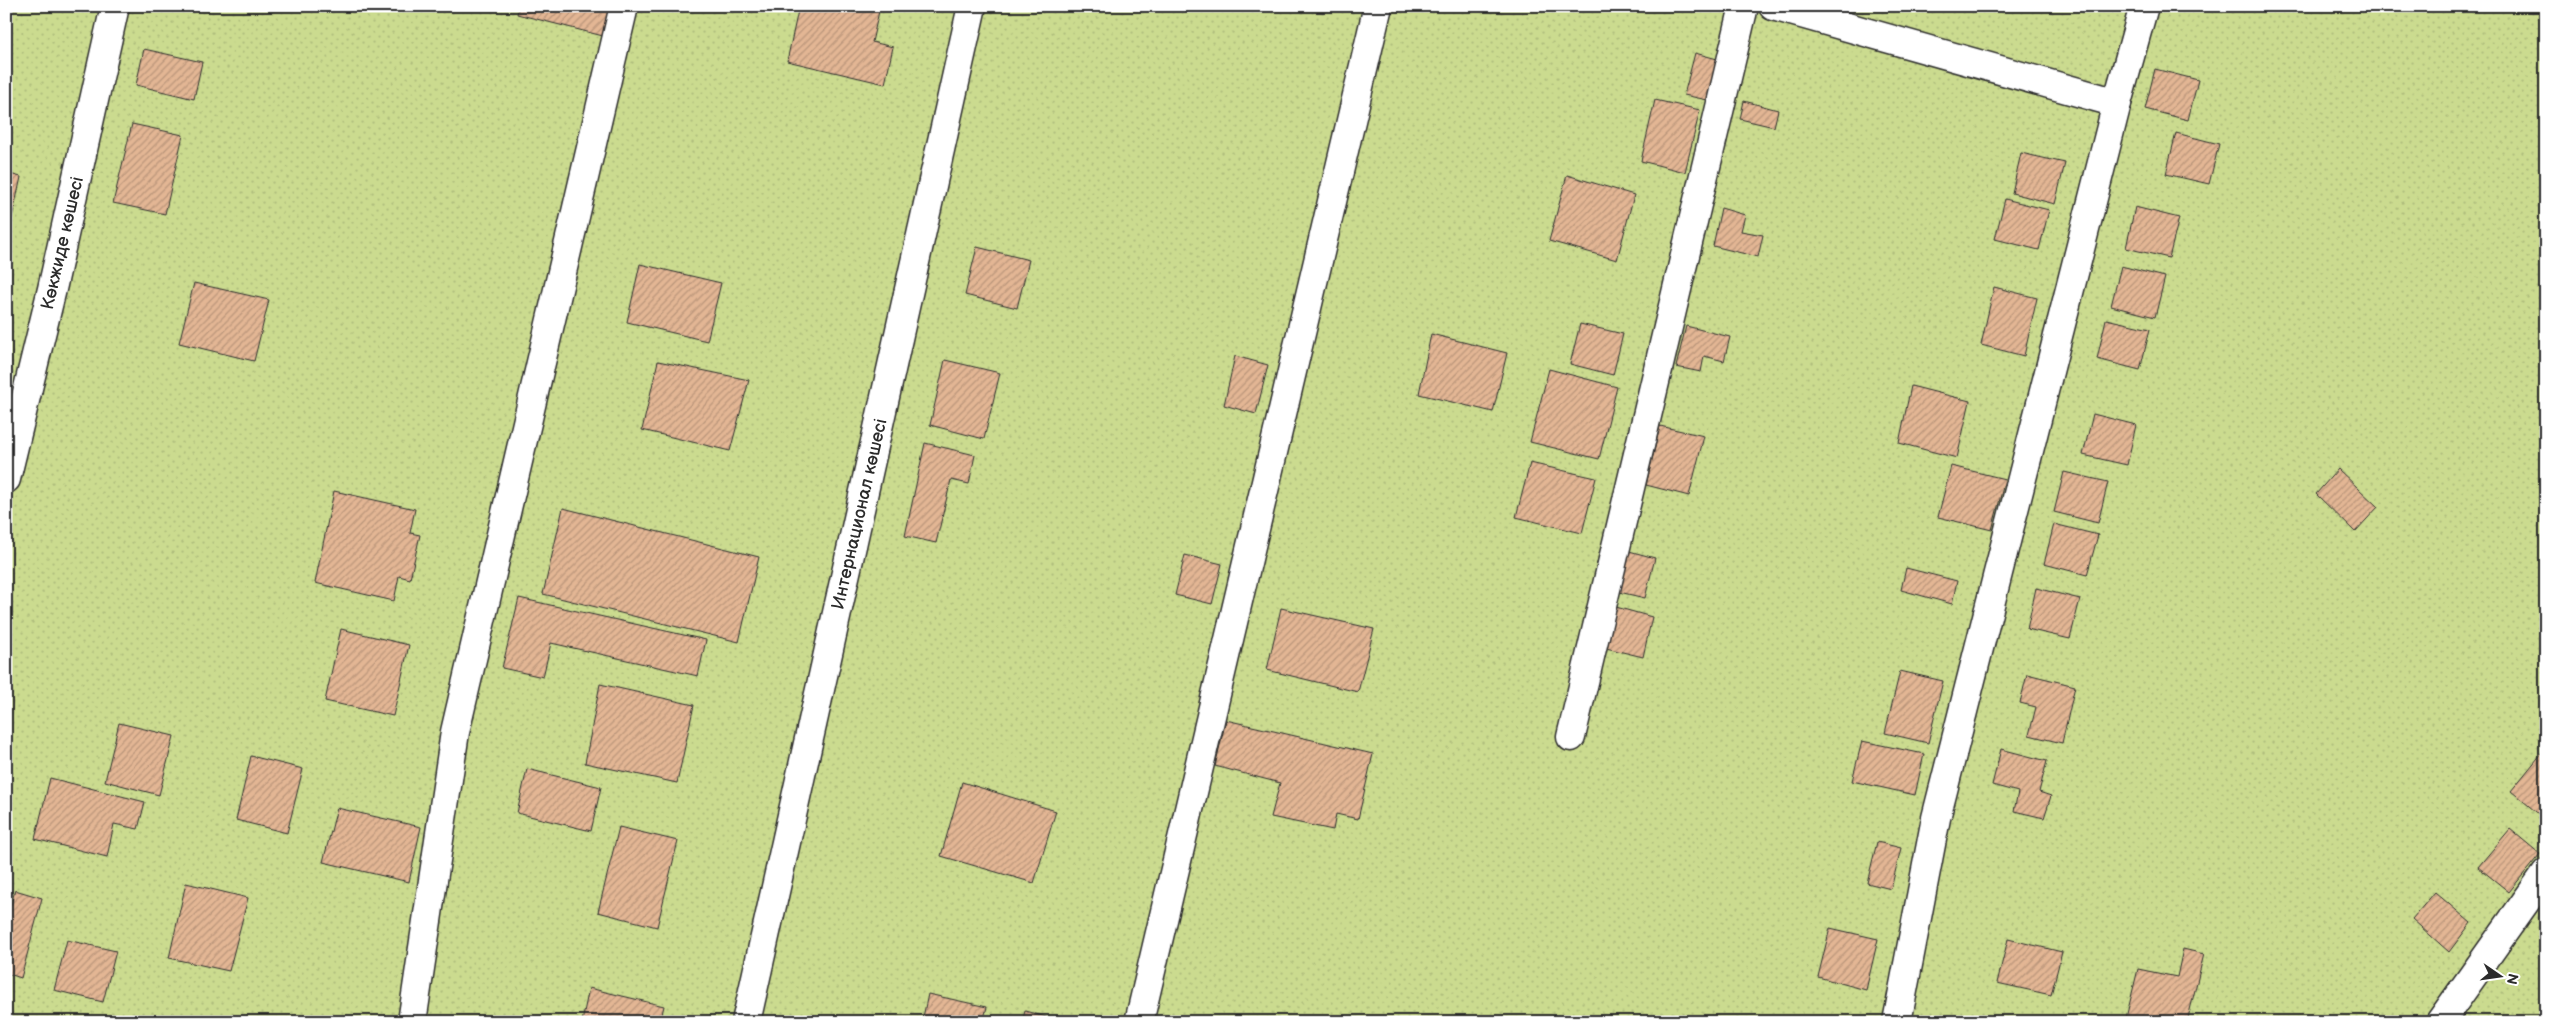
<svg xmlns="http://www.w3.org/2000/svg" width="2552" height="1028" viewBox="0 0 2552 1028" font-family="'Balsamiq Sans',sans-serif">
<defs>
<pattern id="garden-dots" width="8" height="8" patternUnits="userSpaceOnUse" patternTransform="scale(1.25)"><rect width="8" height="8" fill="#cbdb8f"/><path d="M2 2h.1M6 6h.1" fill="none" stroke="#aebc7c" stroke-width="1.8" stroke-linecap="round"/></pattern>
<pattern id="building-hatch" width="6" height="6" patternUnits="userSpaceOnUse" patternTransform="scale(1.25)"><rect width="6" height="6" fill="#e3b694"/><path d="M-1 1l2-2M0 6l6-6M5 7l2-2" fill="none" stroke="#b89479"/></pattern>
</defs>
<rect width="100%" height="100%" fill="#fff"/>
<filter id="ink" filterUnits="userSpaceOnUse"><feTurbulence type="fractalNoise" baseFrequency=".02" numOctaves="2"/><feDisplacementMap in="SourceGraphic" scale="10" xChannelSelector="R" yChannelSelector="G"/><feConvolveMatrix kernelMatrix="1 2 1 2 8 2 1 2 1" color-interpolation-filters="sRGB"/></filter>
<g filter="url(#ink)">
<rect fill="url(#garden-dots)" stroke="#7b835d" x="6" y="6" width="2540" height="1016"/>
<g fill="url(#building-hatch)" stroke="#2b2b2b">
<polygon points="519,6 611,6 603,36 517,14"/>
<polygon points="799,6 880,7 872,42 893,47 885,84 787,61"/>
<polygon points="144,49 202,62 194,99 136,85"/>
<polygon points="1695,53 1721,60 1712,101 1684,95"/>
<polygon points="2155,69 2198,80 2188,120 2145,109"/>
<polygon points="1655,100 1700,110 1685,172 1641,161"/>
<polygon points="1744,101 1778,110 1774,127 1740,119"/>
<polygon points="132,124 183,135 165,214 113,203"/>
<polygon points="2176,133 2219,144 2209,184 2166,174"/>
<polygon points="2021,153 2065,163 2055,204 2012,193"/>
<polygon points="6,173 21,177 6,245"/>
<polygon points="1567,175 1634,195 1617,260 1549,241"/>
<polygon points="2005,199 2049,210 2039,250 1995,239"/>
<polygon points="2135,207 2179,218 2169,258 2126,248"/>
<polygon points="1721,208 1745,215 1741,231 1763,235 1758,257 1713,246"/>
<polygon points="977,247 1029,260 1017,308 965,295"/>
<polygon points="640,264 721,283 707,341 627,322"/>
<polygon points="2121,266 2165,277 2155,317 2111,306"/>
<polygon points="194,283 269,300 254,361 179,343"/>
<polygon points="1994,287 2037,298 2024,356 1981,345"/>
<polygon points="2106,319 2150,329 2140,370 2097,359"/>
<polygon points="1580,324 1623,334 1613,375 1570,364"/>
<polygon points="1686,326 1730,337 1724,361 1704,356 1701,372 1676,367"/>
<polygon points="1431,334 1507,353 1493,412 1419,394"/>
<polygon points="1235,356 1268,365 1256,414 1224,405"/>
<polygon points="945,360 1000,373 984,439 930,425"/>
<polygon points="658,361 749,380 730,451 642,430"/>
<polygon points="1549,369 1617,387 1599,459 1530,442"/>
<polygon points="1911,386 1970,401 1957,458 1899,443"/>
<polygon points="2093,414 2136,425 2127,465 2083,455"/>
<polygon points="1660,426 1704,436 1689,496 1646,485"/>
<polygon points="925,443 975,455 969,484 951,480 936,543 905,536"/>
<polygon points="1530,463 1596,478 1582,533 1516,517"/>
<polygon points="1951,466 2005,479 1992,530 1938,517"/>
<polygon points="2338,469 2378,507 2355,532 2316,494"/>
<polygon points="2064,472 2108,482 2098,523 2054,512"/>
<polygon points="334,491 415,509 410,533 420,535 410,579 399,576 394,601 315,583"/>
<polygon points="563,508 759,557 739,642 543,594"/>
<polygon points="2054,524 2098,535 2087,575 2044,564"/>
<polygon points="1629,551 1655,558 1645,598 1619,592"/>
<polygon points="1185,555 1222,564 1212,604 1175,595"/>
<polygon points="1906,568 1957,581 1952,604 1901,590"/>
<polygon points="2036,588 2080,599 2070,639 2027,629"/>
<polygon points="519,598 706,640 698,676 551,643 543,677 502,668"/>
<polygon points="1616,607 1652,617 1643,657 1606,648"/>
<polygon points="1281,608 1374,629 1358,692 1267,670"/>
<polygon points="341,629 409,645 393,716 325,701"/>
<polygon points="1900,671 1943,681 1928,743 1885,733"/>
<polygon points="2027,674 2075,686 2062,743 2029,735 2036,707 2020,703"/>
<polygon points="600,684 694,705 677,783 585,763"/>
<polygon points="1226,720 1373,754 1358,819 1336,814 1333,830 1271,817 1280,783 1215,766"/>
<polygon points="119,723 174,736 159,795 105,781"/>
<polygon points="1862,741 1924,754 1915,795 1852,781"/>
<polygon points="2001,749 2047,761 2039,792 2051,796 2044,818 2014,811 2018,792 1992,785"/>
<polygon points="2542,753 2546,756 2546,811 2541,816 2511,791"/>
<polygon points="251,756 303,769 287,833 236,820"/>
<polygon points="527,769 601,787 591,831 517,813"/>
<polygon points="50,778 145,802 138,829 114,824 107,857 35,839"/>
<polygon points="962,782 1056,811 1034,883 941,856"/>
<polygon points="337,808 421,827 409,882 323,862"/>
<polygon points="619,827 678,841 657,927 598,912"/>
<polygon points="2510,829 2540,854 2509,892 2478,867"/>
<polygon points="1877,842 1901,848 1891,889 1867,883"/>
<polygon points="186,883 248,898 229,971 169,958"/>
<polygon points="15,890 42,898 21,978 6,973 6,923"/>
<polygon points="2435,892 2471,923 2449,952 2412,919"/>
<polygon points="1830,928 1878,939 1866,990 1818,977"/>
<polygon points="2008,939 2062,952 2051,995 1997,983"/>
<polygon points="67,940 116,951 103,1002 54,990"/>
<polygon points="2183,949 2204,954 2187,1022 2125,1022 2138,969 2177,977"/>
<polygon points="589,988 664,1006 660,1022 582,1022"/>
<polygon points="928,994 987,1007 983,1022 922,1022"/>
<polygon points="1025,1011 1064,1022 1022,1022"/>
</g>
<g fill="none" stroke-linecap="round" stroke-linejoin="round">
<defs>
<g id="minor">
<polyline points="1773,6 2117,103"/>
<polyline points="6,479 52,289 115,6"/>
<polyline points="1571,737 1744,6"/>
<polyline points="412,1022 455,732 624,6"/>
<polyline points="746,1022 972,6"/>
<polyline points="1139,1022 1378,6"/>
<polyline points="1897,1022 1936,818 2117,103 2144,6"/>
<polyline points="2440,1022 2546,873"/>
</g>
</defs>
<use href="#minor" stroke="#2b2b2b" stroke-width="31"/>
<use href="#minor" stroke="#fff" stroke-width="28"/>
</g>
</g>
<g text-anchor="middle" stroke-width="5" stroke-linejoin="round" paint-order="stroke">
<g font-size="18" fill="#2b2b2b" stroke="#fff">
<text transform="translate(62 243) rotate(-77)" y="6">Көкжиде көшесі</text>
<text transform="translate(859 514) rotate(-77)" y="6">Интернационал көшесі</text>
</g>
</g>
<rect width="2552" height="1028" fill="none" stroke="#fff" stroke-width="25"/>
<rect x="12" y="12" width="2527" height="1003" fill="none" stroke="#2b2b2b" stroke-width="2" filter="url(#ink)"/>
<g transform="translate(2500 976) rotate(103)" stroke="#ffffff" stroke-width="4" paint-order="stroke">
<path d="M0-4L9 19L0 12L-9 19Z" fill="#2b2b2b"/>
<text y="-8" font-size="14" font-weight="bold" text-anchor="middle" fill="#2b2b2b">N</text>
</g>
</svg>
